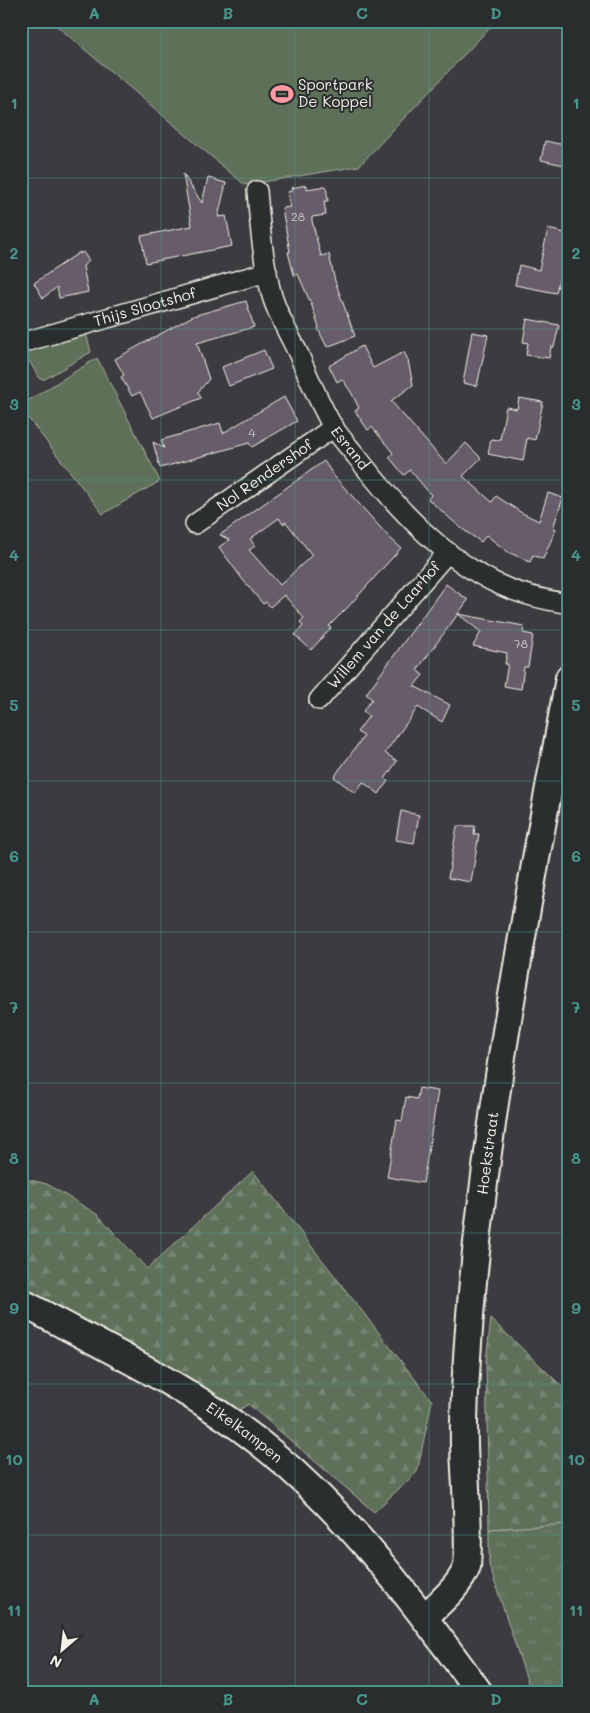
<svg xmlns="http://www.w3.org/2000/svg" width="590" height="1713" viewBox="0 0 590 1713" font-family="Mali,sans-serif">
<defs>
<pattern id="grass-tufts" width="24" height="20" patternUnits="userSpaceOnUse" patternTransform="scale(1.25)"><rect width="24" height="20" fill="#5e7059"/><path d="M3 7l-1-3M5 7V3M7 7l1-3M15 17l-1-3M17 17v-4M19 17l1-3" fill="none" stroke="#768571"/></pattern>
<pattern id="forest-firs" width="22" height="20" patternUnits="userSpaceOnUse" patternTransform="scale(1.25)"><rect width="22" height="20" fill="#5e7059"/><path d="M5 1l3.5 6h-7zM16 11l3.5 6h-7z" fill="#768571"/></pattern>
</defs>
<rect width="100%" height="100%" fill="#3c3b40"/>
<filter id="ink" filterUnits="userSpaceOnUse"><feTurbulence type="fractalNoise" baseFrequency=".02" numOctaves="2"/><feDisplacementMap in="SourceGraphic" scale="10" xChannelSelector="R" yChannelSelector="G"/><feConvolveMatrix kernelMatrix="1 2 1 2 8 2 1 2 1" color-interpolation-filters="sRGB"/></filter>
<g filter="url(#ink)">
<polygon fill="url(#grass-tufts)" stroke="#a9b0a0" points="569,1524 569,1692 531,1692 489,1565 489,1529"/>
<g fill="url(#forest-firs)" stroke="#a9b0a0">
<polygon points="253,1171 432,1401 417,1472 374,1512 248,1404 234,1414 21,1291 21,1178 47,1184 98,1215 147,1269"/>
<polygon points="491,1319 569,1393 569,1524 489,1529 486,1361"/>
</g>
<g fill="#5e7059" stroke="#a9b0a0">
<polygon points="51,21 496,21 359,166 245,185"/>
<polygon points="86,333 91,352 45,379 40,379 26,356 29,346"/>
<polygon points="97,358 160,481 103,514 21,409 21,405"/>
</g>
<g fill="#665b6a" stroke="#f4f1e8" fill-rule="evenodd">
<polygon points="545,141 569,146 569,166 541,160"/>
<polygon points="183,174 202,203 208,178 226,183 218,217 226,216 232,246 146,263 141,236 192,226"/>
<polygon points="307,185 307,189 326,186 328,201 324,201 326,215 312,217 312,221 321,256 329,254 335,281 355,336 327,347 318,329 319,328 312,306 298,274 294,275 288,252 290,252 282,208 290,207 287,192 292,191 291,188"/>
<polygon points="548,229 569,234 569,268 562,267 556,293 515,285 519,265 539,270"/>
<polygon points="80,252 80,254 83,252 89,261 83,266 88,292 59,298 57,287 43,298 34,283"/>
<polygon points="246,301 254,327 197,343 209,379 198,392 201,398 153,418 140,392 132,396 121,377 124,375 115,359 193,316"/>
<polygon points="527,319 559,325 554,347 551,347 549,358 526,355 528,343 523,342"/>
<polygon points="472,332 488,335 477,386 463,383"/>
<polygon points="362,346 373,368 404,352 408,360 413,385 391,401 446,464 466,443 481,458 463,476 492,502 496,496 522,513 539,521 548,493 563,498 553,528 556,529 543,559 533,555 530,562 508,552 486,535 481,542 461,528 428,499 431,495 410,470 404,475 389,457 393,453 372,427 368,430 355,411 359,408 351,392 342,379 337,382 329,366"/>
<polygon points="264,350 272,369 229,386 222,367"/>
<polygon points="284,397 297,421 252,447 249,443 160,468 153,442 164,448 161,440 220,423 223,433"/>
<polygon points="519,398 543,402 535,440 527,438 523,461 488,454 491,439 500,440 506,407 517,409"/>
<path d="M 324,461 L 334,476 L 388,536 L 401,548 L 348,607 L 329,626 L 331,628 L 311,650 L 295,635 L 303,626 L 300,622 L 304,618 L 284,595 L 270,607 L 266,602 L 263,604 L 243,580 L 219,547 L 229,540 L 220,535 ZM 279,518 L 283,524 L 286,522 L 312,555 L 280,585 L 249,550 L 255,546 L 250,539 Z"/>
<polygon points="446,584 468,600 458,614 524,626 523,633 533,635 528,667 524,667 521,689 504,686 508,664 505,664 507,653 473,646 481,632 458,614 417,670 423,675 414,686 450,705 442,722 418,707 385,753 397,761 385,779 388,781 379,794 363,782 355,793 334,777 364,736 357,732 369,716 363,711 372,699 366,694"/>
<polygon points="401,811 419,815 414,843 396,840"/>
<polygon points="457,826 475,826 474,834 479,834 471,882 448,878"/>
<polygon points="419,1088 438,1091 423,1183 387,1177 397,1120 402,1121 406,1097 417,1099"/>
</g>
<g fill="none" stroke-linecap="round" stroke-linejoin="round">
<defs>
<g id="street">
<path id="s1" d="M 257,191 C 260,227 263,262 272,296 C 278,316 290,336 299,355 C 309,379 320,404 333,427 C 340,437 349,447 357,457 C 395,506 442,558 500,585 C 522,595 545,600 569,604"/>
<path id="s2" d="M 21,343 L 267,272"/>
<path id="s3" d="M 195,524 L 334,427"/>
<path id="s4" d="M 319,700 L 448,552"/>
</g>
<g id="secondary">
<path id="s5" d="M 21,1302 C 105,1348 198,1391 271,1452 C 353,1520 417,1606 479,1692"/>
<path id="s6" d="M 425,1617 C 440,1602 459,1587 467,1567 C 470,1527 465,1485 464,1445 C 463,1402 467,1358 470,1315 C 488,1100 531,889 569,678"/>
</g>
</defs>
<use href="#street" stroke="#f4f1e8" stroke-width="22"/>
<use href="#secondary" stroke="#f4f1e8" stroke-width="30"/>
<use href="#street" stroke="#2a2d2e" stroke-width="19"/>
<use href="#secondary" stroke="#2a2d2e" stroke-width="26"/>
</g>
</g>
<path fill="none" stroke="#48958c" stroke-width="1" stroke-opacity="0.55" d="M 161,21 L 161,1692M 295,21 L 295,1692M 429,21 L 429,1692M 21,178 L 569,178M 21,329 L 569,329M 21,480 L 569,480M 21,630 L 569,630M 21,781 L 569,781M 21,932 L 569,932M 21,1083 L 569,1083M 21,1233 L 569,1233M 21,1384 L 569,1384M 21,1535 L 569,1535"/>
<defs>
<symbol id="stadium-bare" viewBox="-9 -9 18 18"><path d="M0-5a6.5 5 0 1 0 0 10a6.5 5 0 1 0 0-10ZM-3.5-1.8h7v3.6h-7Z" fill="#ff9aa2" stroke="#2a2d2e" stroke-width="2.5" paint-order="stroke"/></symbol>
</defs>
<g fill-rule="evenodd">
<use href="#stadium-bare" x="266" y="78" width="32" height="32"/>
</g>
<g text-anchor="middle" stroke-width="4" stroke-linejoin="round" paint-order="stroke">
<g font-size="12" fill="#d0ccc8">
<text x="298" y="221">28</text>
<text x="252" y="437">4</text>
<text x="521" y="648">78</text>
</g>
<g font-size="15" fill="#f4f1e8" stroke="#2a2d2e" text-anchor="start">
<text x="298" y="90">Sportpark<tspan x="298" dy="17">De Koppel</tspan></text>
</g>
<g font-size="15" fill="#f4f1e8" stroke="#2a2d2e">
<text dy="5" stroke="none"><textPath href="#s2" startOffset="129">Thijs Slootshof</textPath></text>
<text dy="5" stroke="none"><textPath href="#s1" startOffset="278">Esrand</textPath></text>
<text dy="5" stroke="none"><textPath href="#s3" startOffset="85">Nol Rendershof</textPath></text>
<text dy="5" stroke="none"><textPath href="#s4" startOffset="99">Willem van de Laarhof</textPath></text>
<text dy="5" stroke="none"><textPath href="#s6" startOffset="481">Hoekstraat</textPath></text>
<text dy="5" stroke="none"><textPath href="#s5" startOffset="259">Eikelkampen</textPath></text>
</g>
</g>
<rect width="590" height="1713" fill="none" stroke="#2a2d2e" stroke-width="55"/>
<g transform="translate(62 1650) rotate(208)" stroke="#2a2d2e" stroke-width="4" paint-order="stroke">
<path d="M0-4L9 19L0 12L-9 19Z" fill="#f4f1e8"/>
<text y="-8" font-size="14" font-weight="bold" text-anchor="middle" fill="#f4f1e8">N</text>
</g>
<rect x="28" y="28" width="534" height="1658" fill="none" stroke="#48958c" stroke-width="2"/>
<g font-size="16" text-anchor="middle" font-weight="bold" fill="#48958c">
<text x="94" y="19">A</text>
<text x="228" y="19">B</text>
<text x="362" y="19">C</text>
<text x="496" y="19">D</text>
<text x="14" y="109">1</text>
<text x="576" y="109">1</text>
<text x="14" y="259">2</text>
<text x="576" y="259">2</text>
<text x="14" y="410">3</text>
<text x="576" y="410">3</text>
<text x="14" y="561">4</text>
<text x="576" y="561">4</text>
<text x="14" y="711">5</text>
<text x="576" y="711">5</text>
<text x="14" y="862">6</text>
<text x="576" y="862">6</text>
<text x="14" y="1013">7</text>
<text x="576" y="1013">7</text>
<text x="14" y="1164">8</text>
<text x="576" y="1164">8</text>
<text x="14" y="1314">9</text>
<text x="576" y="1314">9</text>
<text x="14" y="1465">10</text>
<text x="576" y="1465">10</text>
<text x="14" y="1616">11</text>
<text x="576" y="1616">11</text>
<text x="94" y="1705">A</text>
<text x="228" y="1705">B</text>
<text x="362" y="1705">C</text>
<text x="496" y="1705">D</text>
</g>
</svg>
